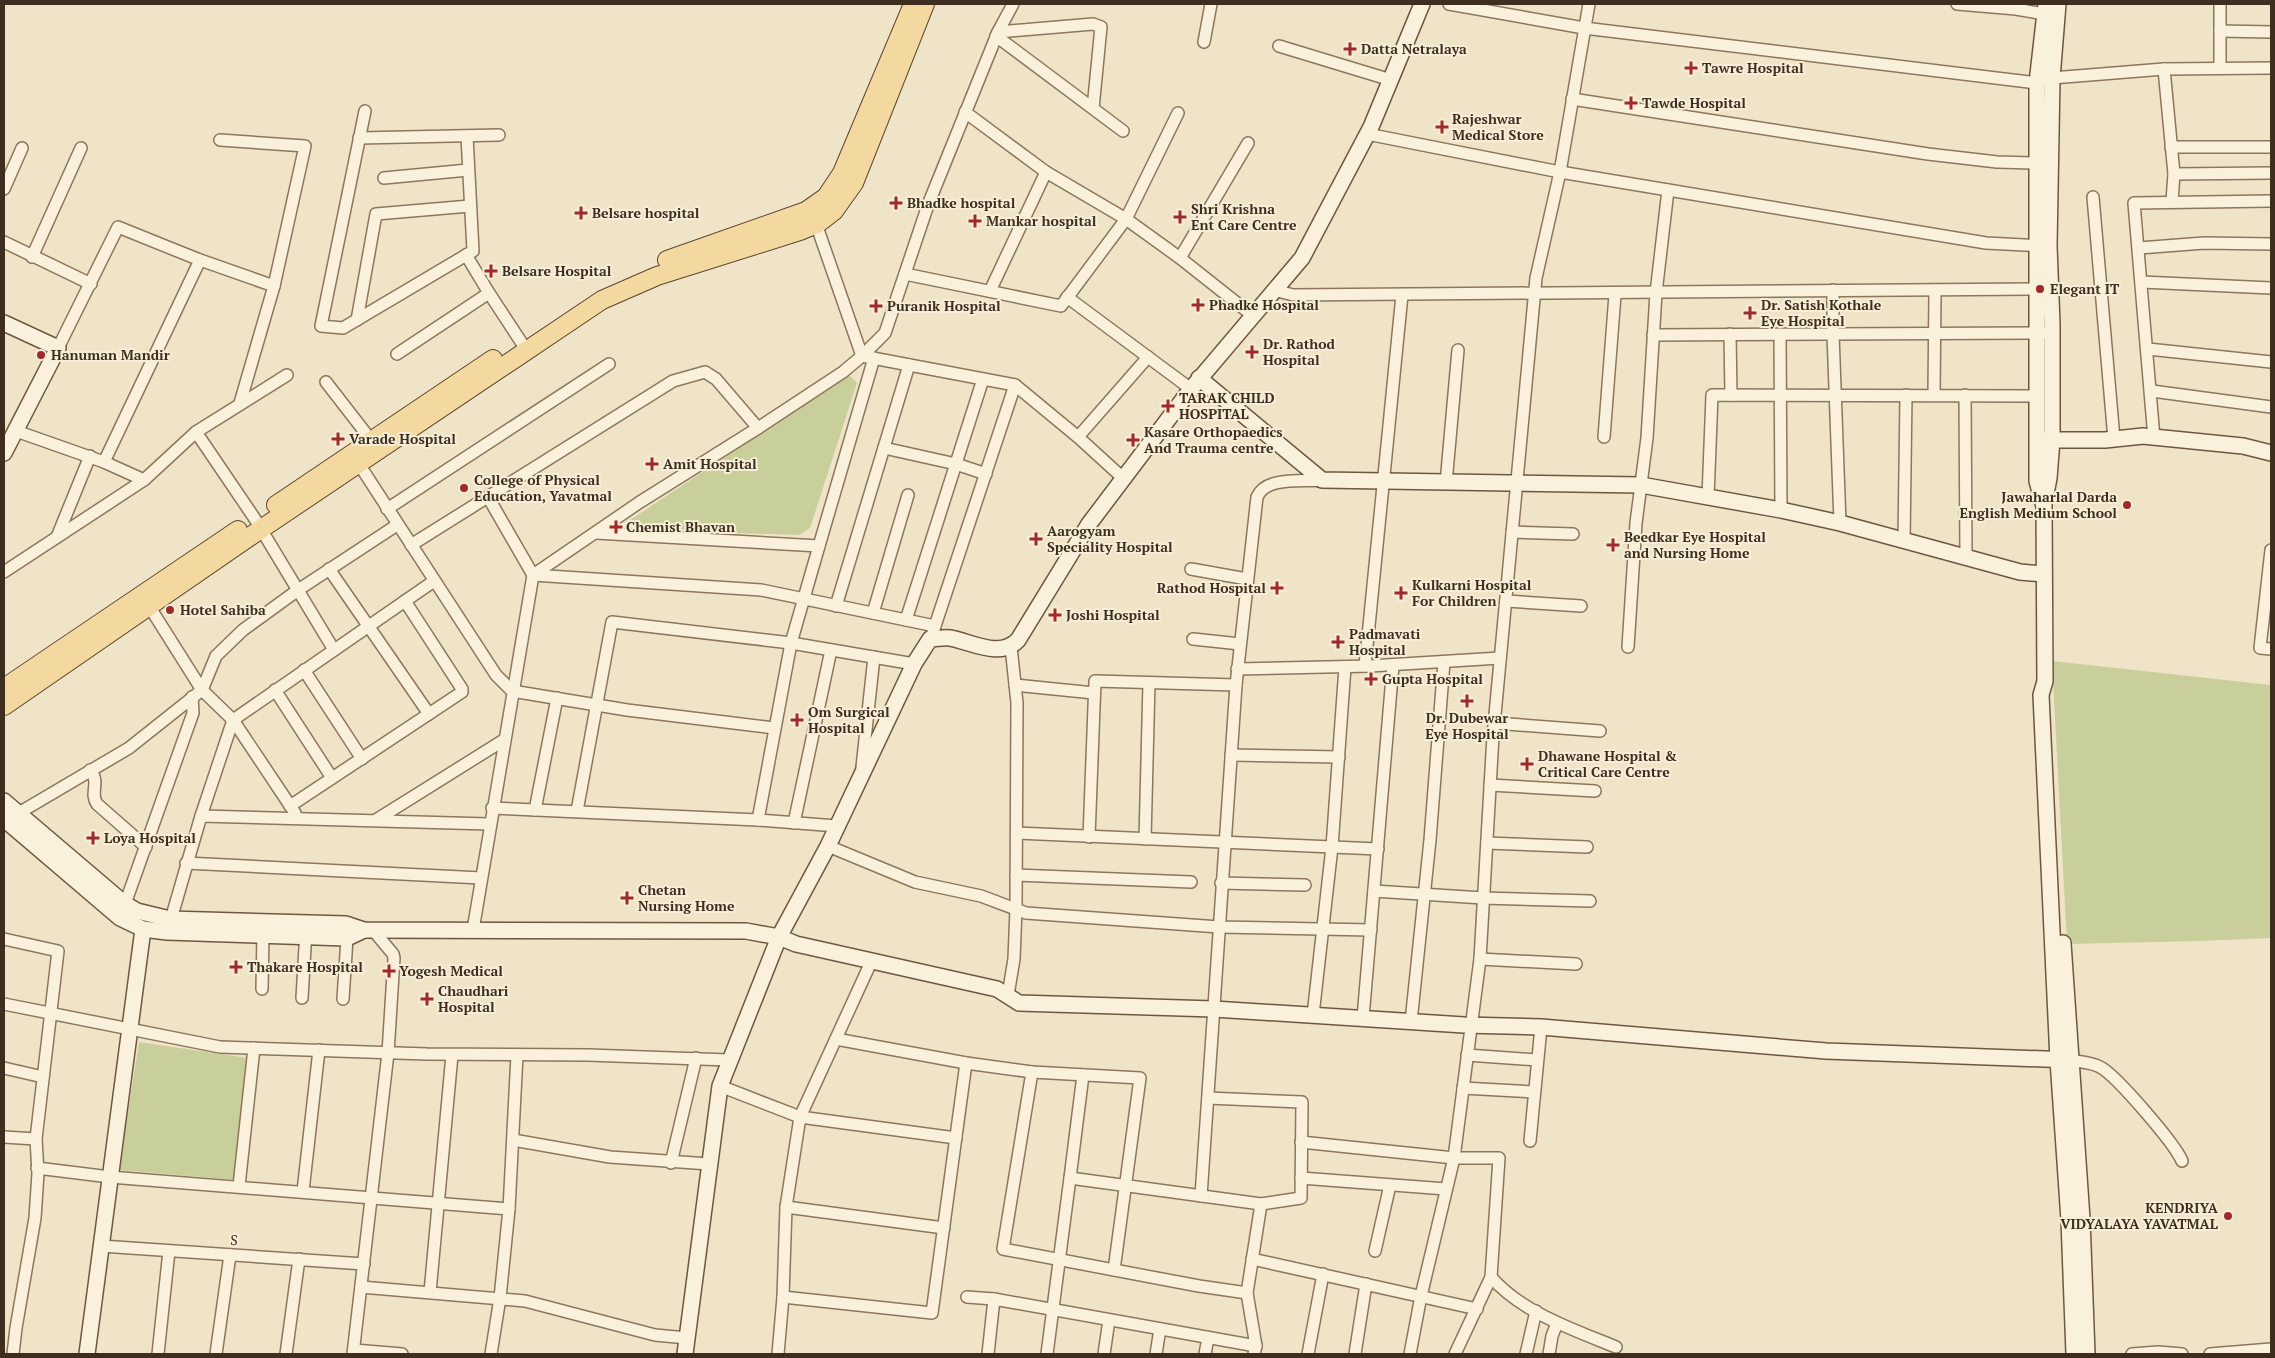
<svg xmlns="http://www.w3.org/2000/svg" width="2275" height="1358" viewBox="0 0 2275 1358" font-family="'PT Serif',serif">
<rect width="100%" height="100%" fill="#f0e4c8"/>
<g fill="#c9cf9b">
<polygon points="849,375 857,383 810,528 799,535 635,530 630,520"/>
<polygon points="2052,661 2271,685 2271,938 2201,941 2067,944"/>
<polygon points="139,1042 248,1058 237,1180 119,1170"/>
</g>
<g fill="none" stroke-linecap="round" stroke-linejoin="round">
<defs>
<g id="street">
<polyline points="1449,4 1584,28 2037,83 2052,78 2164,69 2271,68"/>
<polyline points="1957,4 2016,9 2044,14"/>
<polyline points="2220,31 2271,32"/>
<polyline points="998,32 1093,24 1101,27 1093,108"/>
<polyline points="996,36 1123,131"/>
<polyline points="1204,42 1211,4"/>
<polyline points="1279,46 1391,80"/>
<polyline points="2220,68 2220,4"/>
<polyline points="2164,69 2174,174 2172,201"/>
<polyline points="1572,99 1928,154 1997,162 2037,163"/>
<polyline points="365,111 321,326 343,328 473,251 467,136"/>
<polyline points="1178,113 1126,219 1180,258 1252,315"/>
<polyline points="1367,134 1560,172 1986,243 2043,246"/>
<polyline points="359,138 499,135"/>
<polyline points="220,140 305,146 274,286 240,403"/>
<polyline points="2171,147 2271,147"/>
<polyline points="2174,174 2271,173"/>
<polyline points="384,178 468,170"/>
<polyline points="4,189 22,148"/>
<polyline points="2093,197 2114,439"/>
<polyline points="814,218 862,356 1015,385 1078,437 1124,479"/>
<polyline points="4,242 91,284"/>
<polyline points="2139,248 2204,243 2271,244"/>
<polyline points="466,255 489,293"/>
<polyline points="32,257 81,148"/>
<polyline points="1180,258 1248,143"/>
<polyline points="905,274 1061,306 1126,219 1046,172 965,112"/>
<polyline points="2142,282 2271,288"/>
<path d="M 1274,290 L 1293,295 C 1541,295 1789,292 2037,289"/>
<polyline points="1833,290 1833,334 1840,523"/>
<polyline points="990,291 1046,172"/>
<polyline points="1067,297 1191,389"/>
<polyline points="357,320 376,214 470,206"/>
<polyline points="1730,334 1731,395"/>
<polyline points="1780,334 1781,510"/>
<polyline points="1653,335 2044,333"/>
<polyline points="58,348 118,227 200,260 274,286"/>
<polyline points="2148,349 2271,362"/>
<polyline points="397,354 489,293 527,351"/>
<polyline points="326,382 371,440"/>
<polyline points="2152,391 2271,407"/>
<polyline points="1934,395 1935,290"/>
<polyline points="1965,395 1966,558"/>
<polyline points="16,431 104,462 144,480"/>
<polyline points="196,432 255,519 334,650"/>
<polyline points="1078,437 1148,357"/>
<polyline points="1604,437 1615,295"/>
<polyline points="2154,438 2134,203 2271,201"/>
<polyline points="884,448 956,464 986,474"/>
<polyline points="355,458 496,675 512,691 627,710 774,728"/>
<polyline points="104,462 200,260"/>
<polyline points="1446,483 1458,350"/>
<polyline points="488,497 533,575 761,590 935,626"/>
<polyline points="1708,497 1712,395 2037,396"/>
<polyline points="387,509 609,364"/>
<polyline points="1512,532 1573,534"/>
<polyline points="596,533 819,546 791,643 758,820"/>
<polyline points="57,537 90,456"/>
<polyline points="1904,541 1906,395"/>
<polyline points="411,545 673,381 705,372 716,379 758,428"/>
<polyline points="819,546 874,358"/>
<polyline points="2271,550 2260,648 2271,649"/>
<polyline points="329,569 429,714"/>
<polyline points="1191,569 1247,579"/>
<polyline points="4,572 144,480 196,432 287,375"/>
<polyline points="1506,601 1581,606"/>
<polyline points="149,606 202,690 233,720 295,813"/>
<polyline points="836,606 909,365"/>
<polyline points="873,613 908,495"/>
<polyline points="906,620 983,379"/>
<polyline points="933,632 1015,385"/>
<polyline points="1193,639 1240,644"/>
<polyline points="1628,647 1636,523 1647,438 1656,293 1668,190"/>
<polyline points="1365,666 1402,295"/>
<polyline points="1237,669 1370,666 1500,658"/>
<polyline points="304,670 362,759"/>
<polyline points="1015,685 1094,693"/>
<polyline points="275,690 332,778"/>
<polyline points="1495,723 1600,731"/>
<polyline points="1231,755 1339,757"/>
<polyline points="862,767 874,657"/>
<path d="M 90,770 C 101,783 89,792 97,804 L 146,847"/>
<polyline points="1490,785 1595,791"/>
<polyline points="290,806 462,692 462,689 405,601"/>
<polyline points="492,808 758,820 837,826"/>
<polyline points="535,810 557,698"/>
<polyline points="577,811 612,622 791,643 914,664"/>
<polyline points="201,816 233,720 434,581"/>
<polyline points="12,817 129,748 202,690 216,656 243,630 298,590 397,525"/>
<polyline points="376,820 504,740"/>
<polyline points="794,823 831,650"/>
<polyline points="1017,833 1378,849"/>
<polyline points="1089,837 1095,681 1236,685"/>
<polyline points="1145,839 1149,683"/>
<polyline points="1487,843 1587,847"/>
<polyline points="828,846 915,882 981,896 1026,913 1219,927 1371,930"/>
<polyline points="186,863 481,878"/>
<polyline points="1016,875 1191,882"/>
<polyline points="1221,883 1305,885"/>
<polyline points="1374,891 1483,898 1590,901"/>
<polyline points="125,904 193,713 192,697"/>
<polyline points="169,926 201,816 489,824"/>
<polyline points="473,930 533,575 640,502 758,428 843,372 862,356 885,333 928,205 998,32 1013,4"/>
<polyline points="4,939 58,951 36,1139 38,1173 35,1218 16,1328 13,1354"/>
<polyline points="1480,959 1576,964"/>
<polyline points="262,989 263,934"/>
<polyline points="1008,995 1014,959 1016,909 1017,703 1011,647"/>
<polyline points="302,998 306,930"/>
<polyline points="343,999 347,938"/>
<polyline points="4,1004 220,1047 427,1054 588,1055 729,1060"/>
<polyline points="1313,1015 1332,847 1345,667"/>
<polyline points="1363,1018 1393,665"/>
<polyline points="1411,1022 1430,840 1444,662"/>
<polyline points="836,1039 966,1063 1032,1072 1140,1078 1114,1270"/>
<polyline points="1467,1055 1537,1060"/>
<path d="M 2070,1060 C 2079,1062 2091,1062 2100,1067 C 2116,1075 2175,1144 2182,1161"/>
<polyline points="4,1068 43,1077"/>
<polyline points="1032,1072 1003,1249 1199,1286 1247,1293"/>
<polyline points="1083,1075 1070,1178 1261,1204 1247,1293 1256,1346 1254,1354"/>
<polyline points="720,1086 800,1117 956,1138"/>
<polyline points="1463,1088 1534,1092"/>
<polyline points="1208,1098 1302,1102 1301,1198 1261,1204"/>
<polyline points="4,1137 36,1139"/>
<polyline points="513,1140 610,1157 709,1164"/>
<polyline points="1530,1141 1541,1027"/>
<polyline points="1301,1142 1454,1158 1421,1296 1410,1354"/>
<polyline points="671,1163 696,1058"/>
<polyline points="37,1168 110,1177 509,1209 517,1055"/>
<polyline points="1301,1178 1446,1189"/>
<polyline points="239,1186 254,1048"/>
<polyline points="303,1191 319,1050"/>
<path d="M 1201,1196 L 1236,685 L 1257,497 C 1266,476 1302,482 1322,480"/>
<polyline points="786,1207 944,1228"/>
<polyline points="101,1246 364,1264"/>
<polyline points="1375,1251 1390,1185"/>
<polyline points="1252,1259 1477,1309"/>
<path d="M 1491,1277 C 1521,1312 1574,1330 1616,1347"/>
<polyline points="361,1287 525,1301 655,1335 687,1338"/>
<polyline points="430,1292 452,1055"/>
<polyline points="783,1297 932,1313 966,1063"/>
<polyline points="967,1297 994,1299"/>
<polyline points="354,1350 402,1354"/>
<polyline points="158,1354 169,1251"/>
<polyline points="216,1354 230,1255"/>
<polyline points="286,1354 299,1259"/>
<polyline points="353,1354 388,1053 394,958 393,954 373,930"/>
<polyline points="491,1354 500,1298 509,1209"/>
<polyline points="778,1354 783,1297 786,1207 800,1117 872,960"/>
<polyline points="988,1354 994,1299 1256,1346"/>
<polyline points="1047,1354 1070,1178"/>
<polyline points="1104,1354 1109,1320"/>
<polyline points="1156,1354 1160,1329"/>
<polyline points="1205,1354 1208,1338"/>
<polyline points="1308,1354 1323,1274"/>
<polyline points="1355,1354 1366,1284"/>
<polyline points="1455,1354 1491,1277 1499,1158 1454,1158 1480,959 1493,736 1536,278 1560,172 1589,4"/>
<polyline points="1526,1354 1536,1311"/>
<polyline points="1549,1354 1552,1336 1557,1323"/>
<polyline points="2132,1354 2158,1352 2182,1354"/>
<polyline points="2210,1354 2271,1349"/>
</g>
<g id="secondary">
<polyline points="2058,4 2052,78 2049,246 2052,324 2052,440 2049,478 2044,504 2045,681 2041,695 2058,1060 2069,1220 2074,1354"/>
<polyline points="4,323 58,348 4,453"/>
<polyline points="1199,378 1322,480 1641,485 1781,510 1840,523 2020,572 2043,574"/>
<polyline points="2042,440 2105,440 2143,436 2243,446 2271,453"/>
<polyline points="2043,503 2037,481 2037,83 2046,4"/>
<polyline points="4,801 125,904 137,911 170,919 346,924 364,930 746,931 779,937 796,944 997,989 1019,1003 1214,1009 1464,1025 1541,1027 1826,1051 2070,1060"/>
<polyline points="4,819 120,918 143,929 167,932 347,938 364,930"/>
<polyline points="2063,943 2082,1219 2087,1354"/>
<polyline points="87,1354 143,929"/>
<path d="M 685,1354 L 720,1086 L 779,937 L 828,846 L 914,664 L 930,639 C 936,639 944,637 950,638 C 972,642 1000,659 1018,640 L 1089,524 L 1191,389 L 1302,258 L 1371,127 L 1422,4"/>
</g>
<g id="primary">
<polyline points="667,260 806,211 826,197 842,173 911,9"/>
<polyline points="276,505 493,359"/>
<polyline points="4,688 238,530"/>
<polyline points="4,706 261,529 602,300 657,276 800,231 817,224 834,211 854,183 925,4"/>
</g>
</defs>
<use href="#street" stroke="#8d765c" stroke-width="14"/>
<use href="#secondary" stroke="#6f573f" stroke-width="18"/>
<use href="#primary" stroke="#5b4430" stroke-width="20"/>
<use href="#street" stroke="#faf1dc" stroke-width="11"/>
<use href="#secondary" stroke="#faf1dc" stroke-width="15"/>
<use href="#primary" stroke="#f3d9a0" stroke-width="18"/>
</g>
<g fill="#9e2a2b" stroke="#f7eed8" stroke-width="2">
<path d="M1347.5 41.5h5v5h5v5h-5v5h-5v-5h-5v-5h5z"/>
<path d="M1688.5 60.5h5v5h5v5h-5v5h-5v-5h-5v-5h5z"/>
<path d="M1628.5 95.5h5v5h5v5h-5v5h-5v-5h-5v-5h5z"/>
<path d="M1439.5 119.5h5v5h5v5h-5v5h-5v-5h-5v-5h5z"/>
<path d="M893.5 195.5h5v5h5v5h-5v5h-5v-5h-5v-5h5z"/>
<path d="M578.5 205.5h5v5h5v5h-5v5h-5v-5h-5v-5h5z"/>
<path d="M1177.5 209.5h5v5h5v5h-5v5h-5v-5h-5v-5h5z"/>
<path d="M972.5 213.5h5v5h5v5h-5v5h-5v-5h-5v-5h5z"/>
<path d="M488.5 263.5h5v5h5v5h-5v5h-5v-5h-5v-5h5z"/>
<circle cx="2040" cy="289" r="5"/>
<path d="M1195.5 297.5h5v5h5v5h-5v5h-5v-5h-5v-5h5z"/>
<path d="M873.5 298.5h5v5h5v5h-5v5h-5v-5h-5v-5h5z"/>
<path d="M1747.5 305.5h5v5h5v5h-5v5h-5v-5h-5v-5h5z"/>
<path d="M1249.5 344.5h5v5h5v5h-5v5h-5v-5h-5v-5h5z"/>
<circle cx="41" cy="355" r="5"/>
<path d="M1165.5 398.5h5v5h5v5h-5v5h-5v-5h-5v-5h5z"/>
<path d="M335.5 431.5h5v5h5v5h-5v5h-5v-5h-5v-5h5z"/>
<path d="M1130.5 432.5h5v5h5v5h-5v5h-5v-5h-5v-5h5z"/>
<path d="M649.5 456.5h5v5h5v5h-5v5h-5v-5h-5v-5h5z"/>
<circle cx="464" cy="488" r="5"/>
<circle cx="2127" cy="505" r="5"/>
<path d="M613.5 519.5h5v5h5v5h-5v5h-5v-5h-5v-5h5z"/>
<path d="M1033.5 531.5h5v5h5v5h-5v5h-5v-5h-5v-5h5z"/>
<path d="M1610.5 537.5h5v5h5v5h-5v5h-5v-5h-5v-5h5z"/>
<path d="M1274.5 580.5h5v5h5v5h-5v5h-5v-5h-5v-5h5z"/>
<path d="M1398.5 585.5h5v5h5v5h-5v5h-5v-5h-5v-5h5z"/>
<circle cx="170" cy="610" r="5"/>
<path d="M1052.5 607.5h5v5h5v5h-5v5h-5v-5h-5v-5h5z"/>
<path d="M1335.5 634.5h5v5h5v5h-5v5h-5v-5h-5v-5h5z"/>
<path d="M1368.5 671.5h5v5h5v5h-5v5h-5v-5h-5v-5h5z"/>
<path d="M1464.5 693.5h5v5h5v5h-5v5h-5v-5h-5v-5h5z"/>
<path d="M794.5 712.5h5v5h5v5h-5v5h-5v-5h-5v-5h5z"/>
<path d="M1524.5 756.5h5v5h5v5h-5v5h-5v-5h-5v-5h5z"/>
<path d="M90.5 830.5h5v5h5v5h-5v5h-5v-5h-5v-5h5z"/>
<path d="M624.5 890.5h5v5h5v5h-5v5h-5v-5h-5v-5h5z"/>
<path d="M233.5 959.5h5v5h5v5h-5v5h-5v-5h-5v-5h5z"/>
<path d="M386.5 963.5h5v5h5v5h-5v5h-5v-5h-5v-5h5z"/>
<path d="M424.5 991.5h5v5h5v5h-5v5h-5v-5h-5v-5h5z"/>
<circle cx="2228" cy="1216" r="5"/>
</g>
<g text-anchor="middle" stroke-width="4" stroke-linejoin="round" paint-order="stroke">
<g font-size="14" font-weight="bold" fill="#3d2e20" stroke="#f7eed8" text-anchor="start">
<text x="1361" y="54">Datta Netralaya</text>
<text x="1702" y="73">Tawre Hospital</text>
<text x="1642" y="108">Tawde Hospital</text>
<text x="1452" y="124">Rajeshwar<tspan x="1452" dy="16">Medical Store</tspan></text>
<text x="907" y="208">Bhadke hospital</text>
<text x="1191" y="214">Shri Krishna<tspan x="1191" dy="16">Ent Care Centre</tspan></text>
<text x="592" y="218">Belsare hospital</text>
<text x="986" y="226">Mankar hospital</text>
<text x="502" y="276">Belsare Hospital</text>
<text x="2050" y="294">Elegant IT</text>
<text x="1209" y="310">Phadke Hospital</text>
<text x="1761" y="310">Dr. Satish Kothale<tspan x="1761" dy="16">Eye Hospital</tspan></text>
<text x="887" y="311">Puranik Hospital</text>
<text x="1263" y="349">Dr. Rathod<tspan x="1263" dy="16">Hospital</tspan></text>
<text x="51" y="360">Hanuman Mandir</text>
<text x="1179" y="403">TARAK CHILD<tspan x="1179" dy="16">HOSPITAL</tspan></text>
<text x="1144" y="437">Kasare Orthopaedics<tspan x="1144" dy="16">And Trauma centre</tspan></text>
<text x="349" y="444">Varade Hospital</text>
<text x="663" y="469">Amit Hospital</text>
<text x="474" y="485">College of Physical<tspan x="474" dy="16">Education, Yavatmal</tspan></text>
<text x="2117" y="502" text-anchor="end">Jawaharlal Darda<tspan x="2117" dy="16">English Medium School</tspan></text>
<text x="626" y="532">Chemist Bhavan</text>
<text x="1047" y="536">Aarogyam<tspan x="1047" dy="16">Speciality Hospital</tspan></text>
<text x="1624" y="542">Beedkar Eye Hospital<tspan x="1624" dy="16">and Nursing Home</tspan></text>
<text x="1412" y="590">Kulkarni Hospital<tspan x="1412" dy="16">For Children</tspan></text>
<text x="1266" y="593" text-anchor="end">Rathod Hospital</text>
<text x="180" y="615">Hotel Sahiba</text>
<text x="1066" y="620">Joshi Hospital</text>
<text x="1349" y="639">Padmavati<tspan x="1349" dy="16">Hospital</tspan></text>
<text x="1382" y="684">Gupta Hospital</text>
<text x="808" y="717">Om Surgical<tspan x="808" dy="16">Hospital</tspan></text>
<text x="1467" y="723" text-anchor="middle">Dr. Dubewar<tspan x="1467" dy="16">Eye Hospital</tspan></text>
<text x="1538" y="761">Dhawane Hospital &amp;<tspan x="1538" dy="16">Critical Care Centre</tspan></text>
<text x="104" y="843">Loya Hospital</text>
<text x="638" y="895">Chetan<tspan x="638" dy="16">Nursing Home</tspan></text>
<text x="247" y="972">Thakare Hospital</text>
<text x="399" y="976">Yogesh Medical</text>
<text x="438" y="996">Chaudhari<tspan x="438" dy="16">Hospital</tspan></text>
<text x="2218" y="1213" text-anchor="end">KENDRIYA<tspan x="2218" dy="16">VIDYALAYA YAVATMAL</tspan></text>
</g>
<g font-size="14" fill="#3d2e20" stroke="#f7eed8">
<text transform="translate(234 1240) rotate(4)" y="5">S</text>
</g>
</g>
<rect width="2275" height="1358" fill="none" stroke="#3d2e20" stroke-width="10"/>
</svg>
